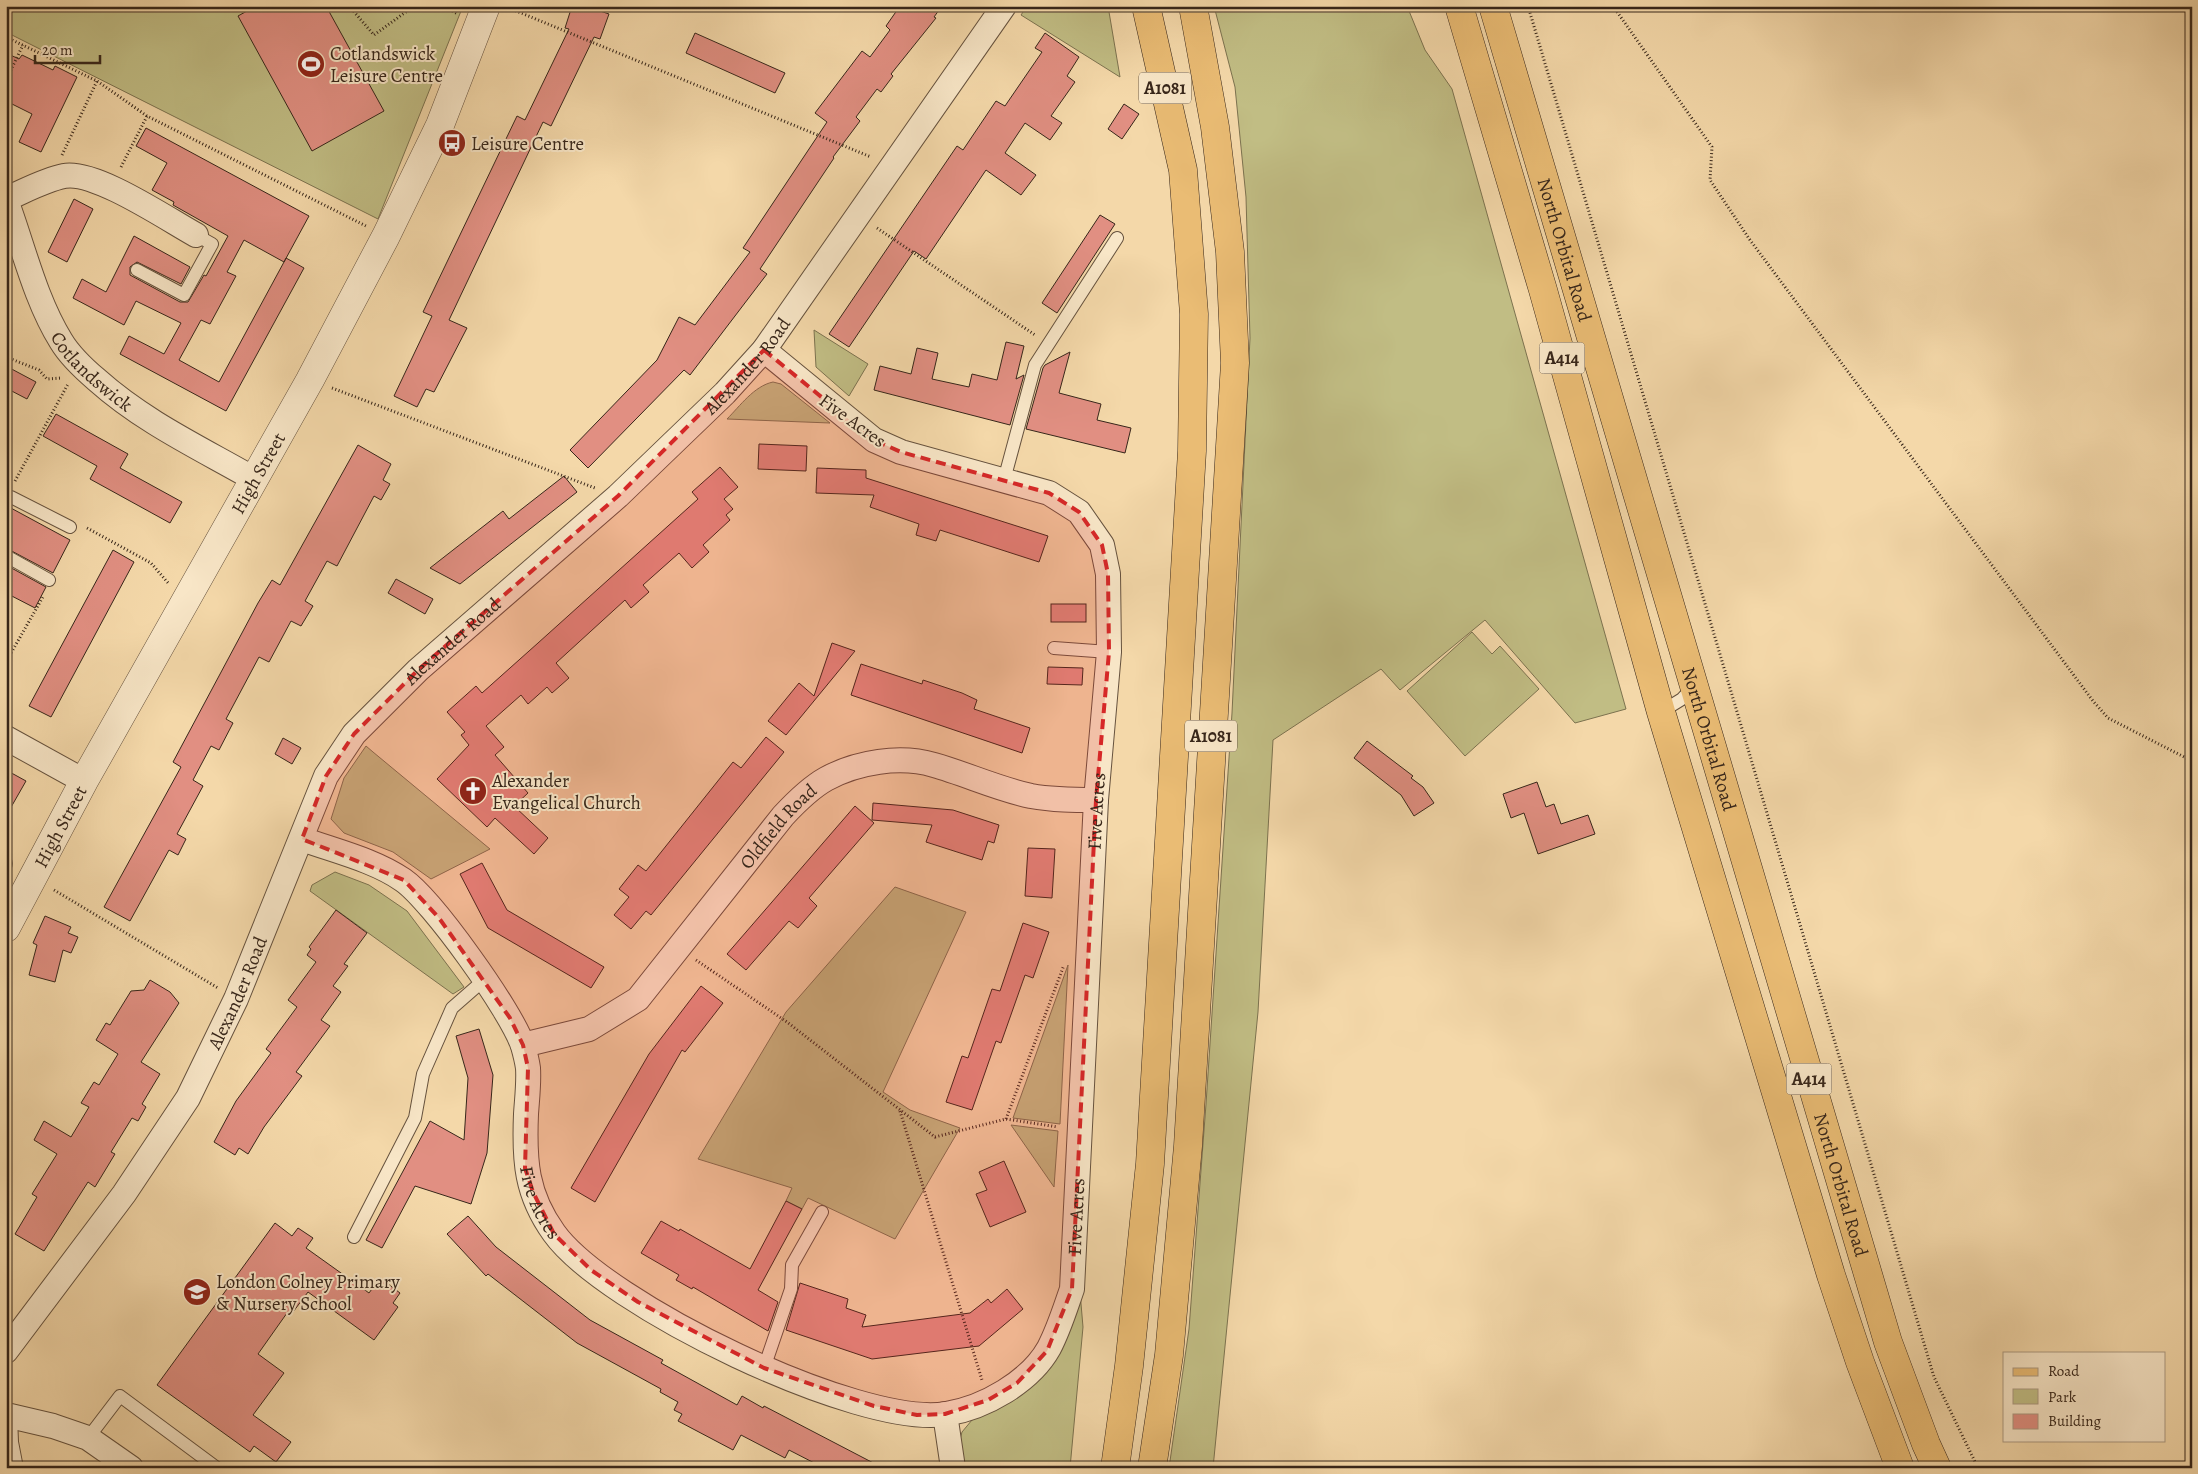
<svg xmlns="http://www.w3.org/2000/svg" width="2198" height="1474" viewBox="0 0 2198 1474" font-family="Alegreya,serif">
<rect width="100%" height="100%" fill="#f4d8a9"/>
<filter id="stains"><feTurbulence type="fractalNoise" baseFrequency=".004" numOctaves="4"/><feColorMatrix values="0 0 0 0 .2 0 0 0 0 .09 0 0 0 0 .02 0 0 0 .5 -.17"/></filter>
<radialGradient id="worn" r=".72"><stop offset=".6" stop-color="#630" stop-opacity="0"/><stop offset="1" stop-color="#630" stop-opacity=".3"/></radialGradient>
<g fill="#c1bd84" stroke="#7c724f">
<polygon points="6,6 463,6 378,219 6,32"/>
<polygon points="1027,6 1108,6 1120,77 1021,15"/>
<polygon points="1214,6 1407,6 1425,50 1452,89 1626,709 1575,723 1485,620 1400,690 1381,669 1273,740 1258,1012 1213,1468 1169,1468 1189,1329 1206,1104 1232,713 1250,338 1246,197 1235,87"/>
<polygon points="814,330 868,364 849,396 816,367"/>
<path d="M 773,382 L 781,384 L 830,423 L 727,419 C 740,406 754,386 773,382 Z"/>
<polygon points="1472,632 1492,654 1500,646 1539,689 1465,756 1407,691"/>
<polygon points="366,746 373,752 490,849 431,879 393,852 344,833 331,819 344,778"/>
<polygon points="335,872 369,885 407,911 464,987 453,994 310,891 312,885"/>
<polygon points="895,887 966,912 883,1092 910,1110 960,1128 895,1239 808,1198 802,1209 786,1201 792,1188 698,1159 786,1012"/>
<polygon points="1068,965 1060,1124 1013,1118"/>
<polygon points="1011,1125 1058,1131 1054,1187"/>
<polygon points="1080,1292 1083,1327 1070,1468 961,1468 958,1447 962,1432 972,1420 1000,1404"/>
</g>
<g fill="#e18f82" stroke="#37261a" fill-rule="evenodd">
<polygon points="256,6 326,6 384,111 312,151 238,16"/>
<polygon points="572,6 601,6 600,11 609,14 600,39 594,37 551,126 543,122 449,320 467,328 434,392 426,389 417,407 394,396 432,316 423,312 517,116 525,120 569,29 565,28"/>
<polygon points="900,6 942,6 934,17 936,18 891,74 893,76 881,92 877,89 856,117 860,121 833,157 834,158 760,269 767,274 690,375 684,370 588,468 570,450 657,360 679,317 695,325 750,252 743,248 827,122 815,113 862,51 870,57 890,30 886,26"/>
<polygon points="695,33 785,73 775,93 686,53"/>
<polygon points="1045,33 1079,57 1067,76 1075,82 1051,116 1062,123 1050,140 1025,123 1005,153 1036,175 1021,195 986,170 926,259 914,251 849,347 829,334 957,146 963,150 996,101 1005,106 1042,52 1035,48"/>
<polygon points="6,53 19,59 22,55 53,70 55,66 77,77 41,152 19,142 32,114 6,101"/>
<polygon points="1124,104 1139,114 1122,139 1108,129"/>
<path d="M 146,128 L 309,216 L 284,262 L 286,258 L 304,268 L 226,411 L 120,354 L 129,336 L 164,354 L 181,323 L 136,301 L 124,325 L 73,298 L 82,279 L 106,292 L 134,236 L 190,267 L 181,284 L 137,262 L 130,267 L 130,275 L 180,302 L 188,302 L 204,275 L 206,276 L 228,236 L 173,205 L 174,202 L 152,190 L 167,163 L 136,146 ZM 244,240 L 284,262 L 219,382 L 179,360 L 201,320 L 210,324 L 236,276 L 227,272 Z"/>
<polygon points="74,199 93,209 67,262 48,252"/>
<polygon points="1100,215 1115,224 1057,313 1042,303"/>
<polygon points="1006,342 1024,346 1016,379 1024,375 1010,425 874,390 880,366 911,374 917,348 938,353 932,379 969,387 972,374 997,380"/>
<polygon points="1070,352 1059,393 1101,404 1097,420 1131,428 1125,453 1026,429 1043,368 1045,365"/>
<polygon points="6,366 36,382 27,399 6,388"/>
<polygon points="56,414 128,454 120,468 182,502 170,523 90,479 97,466 43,436"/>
<polygon points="759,444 807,446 806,471 758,469"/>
<polygon points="358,445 391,464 383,480 390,484 381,500 374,496 337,566 327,561 305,601 313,606 301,626 291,621 269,662 259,657 226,719 233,723 219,750 211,746 193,780 203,786 177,834 186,839 178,855 169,850 130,921 104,907 181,767 173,762 258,603 272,580 280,585"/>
<polygon points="720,467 738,487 724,499 733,509 726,515 730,520 703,545 709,552 692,568 679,553 643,585 649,592 631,608 625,600 556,663 569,678 552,693 547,687 528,704 521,695 486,726 504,747 495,755 528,793 514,806 548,838 534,854 495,818 487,827 437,779 469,745 461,735 465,732 447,712 476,686 482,693 538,643 698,499 692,492"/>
<polygon points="817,468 866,470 866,478 1048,536 1039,562 940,530 936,541 916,535 919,524 870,507 874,495 816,493"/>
<polygon points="564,476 577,492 460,584 430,568 503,511 509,519"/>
<polygon points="9,507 70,540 53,573 6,548 6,508"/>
<polygon points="113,550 134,562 51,717 29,706"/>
<polygon points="6,565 46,587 35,608 6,593"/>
<polygon points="396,579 433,599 425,614 388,593"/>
<rect x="1051" y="604" width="35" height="18"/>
<polygon points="832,643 855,651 786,735 768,721 799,683 814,696"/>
<polygon points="861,664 922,684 923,680 962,693 977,700 974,709 1030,728 1022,753 851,695"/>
<polygon points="1048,667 1083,668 1082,685 1047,684"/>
<polygon points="766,737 784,752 651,915 646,911 631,929 614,915 629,897 619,889 638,865 646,871 733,762 741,768"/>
<polygon points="283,738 301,748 292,764 275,754"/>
<polygon points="1367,741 1413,776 1411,778 1423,787 1434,803 1414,816 1401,795 1354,758"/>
<polygon points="6,770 26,781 6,816"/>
<polygon points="1537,782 1546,807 1554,804 1561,824 1588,815 1595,834 1538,854 1524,813 1511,818 1503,794"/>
<polygon points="873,803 953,810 999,825 994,843 988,841 982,860 926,842 932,825 872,820"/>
<polygon points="855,806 874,823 809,898 817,906 798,928 789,921 746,970 727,954"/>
<polygon points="1028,848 1055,849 1052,898 1025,896"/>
<polygon points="482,863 507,910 604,967 591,988 488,928 460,874"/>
<polygon points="336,910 367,933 344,964 348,966 333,986 341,992 321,1020 330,1026 296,1072 302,1076 264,1127 248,1154 239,1148 235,1155 214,1142 236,1101 271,1053 266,1049 297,1007 288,1000 316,962 307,955 311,949 309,947"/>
<polygon points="45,916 71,927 68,933 78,937 71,953 63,950 55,982 29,975 37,945 33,943"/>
<polygon points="1023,923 1049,932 1033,978 1025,975 1001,1043 996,1041 972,1110 946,1102 962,1056 968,1058 992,989 1000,991"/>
<polygon points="150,980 170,992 179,1003 141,1062 160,1074 142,1104 146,1107 138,1121 132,1118 111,1152 115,1154 95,1187 88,1182 44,1251 15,1234 37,1197 32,1194 57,1154 34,1140 44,1121 71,1137 89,1107 81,1103 94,1082 99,1085 118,1054 96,1040 106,1023 110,1025 131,991 144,990"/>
<polygon points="701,986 723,1003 685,1052 682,1050 595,1202 571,1188 649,1054"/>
<polygon points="479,1029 493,1075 487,1153 471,1204 415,1186 382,1248 366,1240 430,1121 464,1140 468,1078 456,1036"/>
<polygon points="1004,1161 1026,1212 990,1227 976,1194 987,1190 979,1172"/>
<polygon points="786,1201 802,1209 758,1290 778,1302 768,1331 693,1287 692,1289 676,1280 679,1275 641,1253 661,1221 679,1231 680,1229 750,1269"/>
<polygon points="468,1216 496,1247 590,1320 663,1360 661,1363 737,1405 742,1396 763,1408 764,1406 883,1468 824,1468 789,1450 785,1458 741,1435 733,1450 678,1421 682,1414 674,1410 678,1402 660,1392 661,1389 577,1343 488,1274 486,1276 447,1234"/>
<polygon points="275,1223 292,1236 298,1228 313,1238 306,1248 369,1293 380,1278 400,1293 393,1303 398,1307 374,1340 308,1292 290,1316 287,1313 258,1354 284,1373 253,1415 291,1442 276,1462 254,1446 250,1452 157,1385"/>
<polygon points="800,1283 848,1299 846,1308 866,1315 862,1327 970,1313 988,1299 991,1303 1007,1289 1023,1309 979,1346 872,1359 786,1330"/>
</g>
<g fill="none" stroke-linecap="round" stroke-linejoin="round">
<defs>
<g id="service">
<polyline points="137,270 184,295 212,244 196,235"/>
<polyline points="1004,480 1035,365 1117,238"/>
<polyline points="6,500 11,497 70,527"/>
<polyline points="6,556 49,580"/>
<polyline points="1054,648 1109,652"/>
<polyline points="1661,712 1682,699 1694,686"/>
<polyline points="6,863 6,864"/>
<polyline points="354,1237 415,1118 423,1074 452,1008 484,980"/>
<polyline points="764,1368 791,1289 792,1265 822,1212"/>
<polyline points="11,1416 12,1442 17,1468"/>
<polyline points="88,1438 120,1396 217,1468"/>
</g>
<g id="minor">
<path d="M 6,199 C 25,191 44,180 64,176 C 95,170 167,219 196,235"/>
<path id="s1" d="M 6,200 C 23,246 35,299 61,341 C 70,356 84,369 97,380 C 144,422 200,448 254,479"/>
<polyline points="6,738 84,781"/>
<path id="s2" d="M 302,839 C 335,851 374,860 403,880 C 432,900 512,1012 523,1046 C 525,1053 527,1061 528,1068 C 529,1083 527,1099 526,1114 C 524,1161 526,1194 554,1233 C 605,1304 859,1428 946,1414 C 984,1408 1030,1382 1049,1348 C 1059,1329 1065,1309 1072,1289 L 1096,800 L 1109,652 L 1108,574 L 1102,545 L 1079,512 L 1049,493 L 901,452 L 874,440 L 764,350"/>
<path id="s3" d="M 523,1045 L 589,1029 L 638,999 L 783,816 C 796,802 810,788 826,779 C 857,762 900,755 934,765 C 966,774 998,789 1031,796 C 1053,800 1074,800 1096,800"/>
<path id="s4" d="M 6,1351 L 124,1194 L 188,1098 L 236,999 L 326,776 L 354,734 L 418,670 L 618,496 L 725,393 L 764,350 L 1004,6"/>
<polyline points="945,1414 953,1468"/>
<polyline points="6,1415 53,1426 88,1438 131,1468"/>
</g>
<g id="tertiary">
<path id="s5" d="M 6,928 L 84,781 L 310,380 L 386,236 L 440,125 L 486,6"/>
</g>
<g id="primary">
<polyline points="1115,1468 1129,1366 1150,1164 1192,451 1194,314 1183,170 1146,6"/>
<polyline points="1152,1468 1169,1355 1188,1146 1235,363 1230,252 1215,127 1193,6"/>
</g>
<g id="trunk">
<polyline points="1459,6 1543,290 1661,712 1831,1275 1860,1362 1900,1468"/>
<path id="s6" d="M 1493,6 L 1888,1342 L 1926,1444 L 1937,1468"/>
</g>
</defs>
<use href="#service" stroke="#66523e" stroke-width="14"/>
<use href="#minor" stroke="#66523e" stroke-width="26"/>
<use href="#tertiary" stroke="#66523e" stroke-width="29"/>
<use href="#primary" stroke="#37261a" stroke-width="29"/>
<use href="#trunk" stroke="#37261a" stroke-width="29"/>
<g stroke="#37261a" stroke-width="3" stroke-dasharray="1 2.5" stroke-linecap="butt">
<polyline points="349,6 374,35 414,6"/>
<polyline points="443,6 458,14"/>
<polyline points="1528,6 1934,1377 1978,1468"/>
<polyline points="1613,6 1712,147 1710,180 1750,240 2093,701 2108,718 2192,761"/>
<polyline points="509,8 871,157"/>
<polyline points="6,37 97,81 147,116 366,226"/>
<polyline points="6,80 23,45"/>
<polyline points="62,155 97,81"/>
<polyline points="121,167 147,116"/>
<polyline points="877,228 1035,335"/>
<polyline points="6,357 39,370 47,379 61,378"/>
<polyline points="332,388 595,488"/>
<polyline points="15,481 68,384"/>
<polyline points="87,528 151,563 169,584"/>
<polyline points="6,662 44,595"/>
<polyline points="54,890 218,988"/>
<polyline points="696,960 787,1022 935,1137 1006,1119 1058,1127"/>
<polyline points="900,1111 982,1380"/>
<polyline points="1006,1119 1064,965"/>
</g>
<use href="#service" stroke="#f8e6c7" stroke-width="12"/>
<use href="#minor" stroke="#f8e6c7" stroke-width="24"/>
<use href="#tertiary" stroke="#f8e6c7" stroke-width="28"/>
<use href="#primary" stroke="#eabc74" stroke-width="28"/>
<use href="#trunk" stroke="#eabc74" stroke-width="28"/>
</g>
<path fill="#d62828" fill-opacity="0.2" stroke="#d62828" stroke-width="4" stroke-dasharray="10 6" stroke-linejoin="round" d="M 764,350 L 874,440 L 901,452 L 1049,493 L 1079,512 L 1102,545 L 1108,574 L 1109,652 L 1096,800 L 1072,1289 L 1047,1351 L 1017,1383 L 988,1400 L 945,1414 L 917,1415 L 874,1406 L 764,1368 L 638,1302 L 591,1270 L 554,1234 L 533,1192 L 525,1168 L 528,1068 L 523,1045 L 510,1018 L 439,918 L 404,880 L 302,839 L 326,776 L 354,734 L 418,670 L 618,496 Z"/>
<defs>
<symbol id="stadium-disc" viewBox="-11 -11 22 22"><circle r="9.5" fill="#8f2418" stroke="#f8e6c7"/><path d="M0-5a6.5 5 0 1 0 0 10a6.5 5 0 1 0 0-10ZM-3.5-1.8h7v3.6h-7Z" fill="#fff"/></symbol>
<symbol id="bus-disc" viewBox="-11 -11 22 22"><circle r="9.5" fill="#8f2418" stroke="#f8e6c7"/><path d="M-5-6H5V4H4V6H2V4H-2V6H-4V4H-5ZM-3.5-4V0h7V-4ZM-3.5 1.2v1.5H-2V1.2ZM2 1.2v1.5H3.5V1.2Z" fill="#fff"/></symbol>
<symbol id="church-disc" viewBox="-11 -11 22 22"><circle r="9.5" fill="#8f2418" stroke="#f8e6c7"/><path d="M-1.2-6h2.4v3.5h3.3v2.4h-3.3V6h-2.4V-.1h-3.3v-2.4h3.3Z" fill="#fff"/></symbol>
<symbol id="school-disc" viewBox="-11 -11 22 22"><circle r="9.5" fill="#8f2418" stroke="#f8e6c7"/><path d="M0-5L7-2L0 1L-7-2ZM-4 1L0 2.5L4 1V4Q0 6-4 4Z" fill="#fff"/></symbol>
</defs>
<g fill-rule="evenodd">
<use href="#stadium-disc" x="295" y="48" width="32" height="32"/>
<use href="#bus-disc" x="436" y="127" width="32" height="32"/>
<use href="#church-disc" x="457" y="775" width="32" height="32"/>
<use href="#school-disc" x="181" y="1276" width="32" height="32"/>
</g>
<g text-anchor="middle" stroke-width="4" stroke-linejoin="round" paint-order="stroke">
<g fill="#f8e6c7" stroke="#71604e" stroke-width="1">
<rect x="1139" y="72.5" width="52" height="31" rx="4"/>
<rect x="1539.5" y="342.5" width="45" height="31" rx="4"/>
<rect x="1185" y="720.5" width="52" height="31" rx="4"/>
<rect x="1786.5" y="1063.5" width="45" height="31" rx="4"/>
</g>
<g font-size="18" font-weight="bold" fill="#37261a">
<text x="1165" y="94">A1081</text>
<text x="1562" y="364">A414</text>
<text x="1211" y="742">A1081</text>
<text x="1809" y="1085">A414</text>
</g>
<g font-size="19" fill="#37261a" stroke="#f8e6c7" text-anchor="start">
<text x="330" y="60">Cotlandswick<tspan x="330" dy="22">Leisure Centre</tspan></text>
<text x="471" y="150">Leisure Centre</text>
<text x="492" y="787">Alexander<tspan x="492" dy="22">Evangelical Church</tspan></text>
<text x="216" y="1288">London Colney Primary<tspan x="216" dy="22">&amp; Nursery School</tspan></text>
</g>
<g font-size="19" fill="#37261a" stroke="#f8e6c7">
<text dy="7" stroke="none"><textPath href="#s6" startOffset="254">North Orbital Road</textPath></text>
<text dy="7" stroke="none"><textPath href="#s4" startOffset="1252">Alexander Road</textPath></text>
<text dy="7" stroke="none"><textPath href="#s1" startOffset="195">Cotlandswick</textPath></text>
<text transform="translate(853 420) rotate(36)" y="7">Five Acres</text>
<text dy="7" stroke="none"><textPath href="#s5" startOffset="520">High Street</textPath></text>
<text dy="7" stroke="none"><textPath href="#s4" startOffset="848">Alexander Road</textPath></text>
<text dy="7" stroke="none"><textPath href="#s6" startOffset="764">North Orbital Road</textPath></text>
<text dy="7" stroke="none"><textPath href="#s2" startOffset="1618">Five Acres</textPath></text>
<text dy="7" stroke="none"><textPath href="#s5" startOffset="115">High Street</textPath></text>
<text dy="7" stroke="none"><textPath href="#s3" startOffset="348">Oldfield Road</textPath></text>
<text dy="7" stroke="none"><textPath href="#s4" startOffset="428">Alexander Road</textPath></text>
<text dy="7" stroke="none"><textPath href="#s6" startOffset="1229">North Orbital Road</textPath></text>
<text dy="7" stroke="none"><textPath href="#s2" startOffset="475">Five Acres</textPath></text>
<text dy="7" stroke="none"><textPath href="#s2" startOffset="1212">Five Acres</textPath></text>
</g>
</g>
<rect width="2198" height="1474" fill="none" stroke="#f4d8a9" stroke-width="25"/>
<rect x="8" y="8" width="2183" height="1459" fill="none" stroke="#37261a" stroke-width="2.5"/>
<rect x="12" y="12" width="2173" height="1449" fill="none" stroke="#37261a"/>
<rect x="2003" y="1352" width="162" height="90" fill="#f8e6c7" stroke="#ab9982"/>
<rect x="2013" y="1368" width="25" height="8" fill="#eabc74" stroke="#ab9982"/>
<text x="2048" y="1376" font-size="15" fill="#37261a">Road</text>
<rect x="2013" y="1389" width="25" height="15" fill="#c1bd84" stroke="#ab9982"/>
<text x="2048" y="1402" font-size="15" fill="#37261a">Park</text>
<rect x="2013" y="1414" width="25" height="15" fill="#e18f82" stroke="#ab9982"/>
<text x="2048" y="1426" font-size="15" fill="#37261a">Building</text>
<path d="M35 55v8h65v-8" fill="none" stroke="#37261a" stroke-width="2.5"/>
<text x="42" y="55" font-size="15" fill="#37261a" stroke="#f8e6c7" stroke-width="4" paint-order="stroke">20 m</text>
<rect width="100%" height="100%" filter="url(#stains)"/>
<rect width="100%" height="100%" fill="url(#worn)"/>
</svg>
